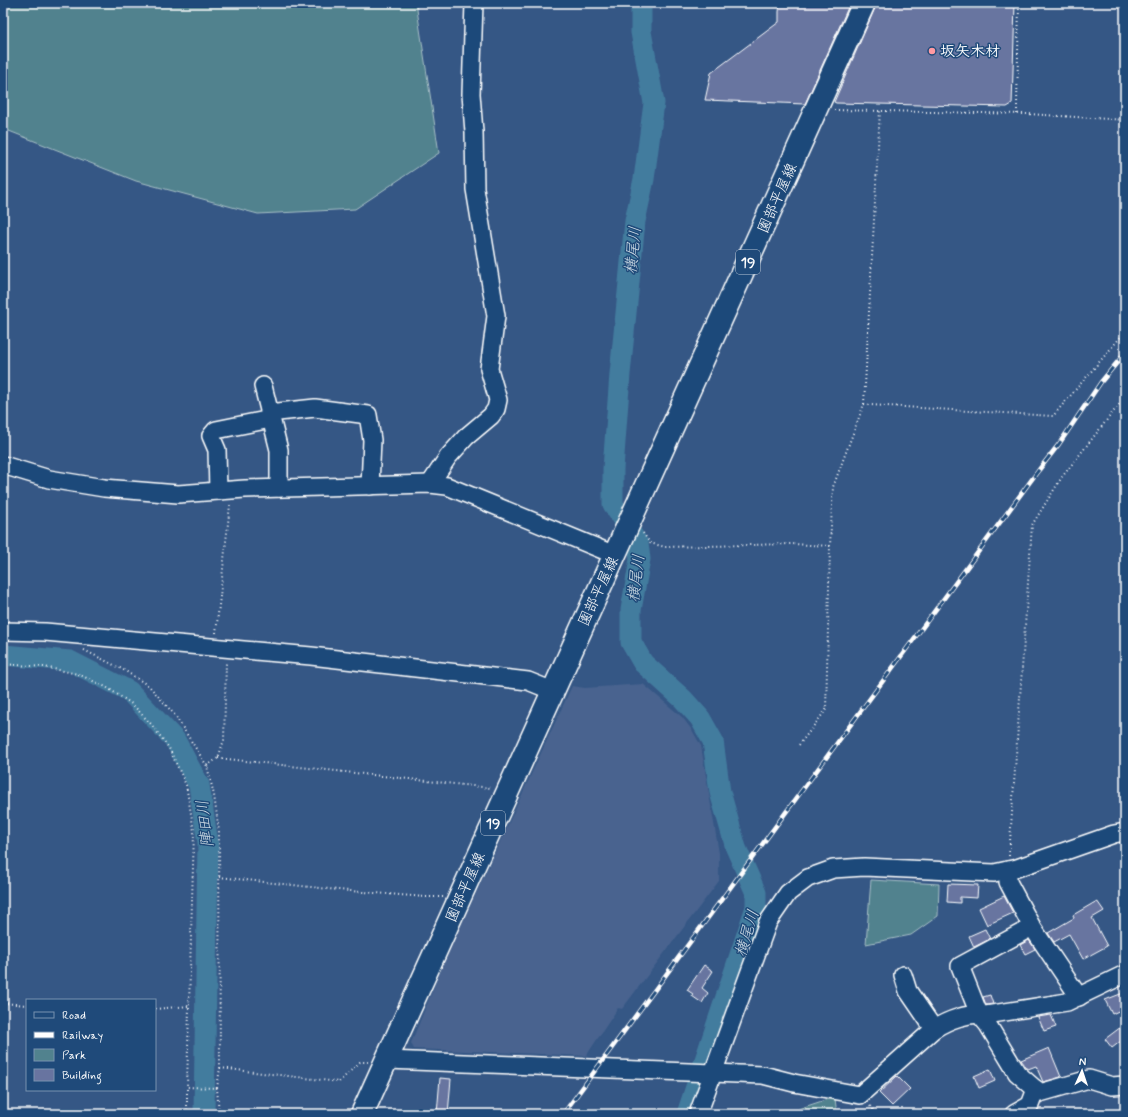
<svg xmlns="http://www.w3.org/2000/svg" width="1128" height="1117" viewBox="0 0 1128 1117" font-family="Mynerve,'Klee One',sans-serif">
<rect width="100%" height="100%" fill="#355785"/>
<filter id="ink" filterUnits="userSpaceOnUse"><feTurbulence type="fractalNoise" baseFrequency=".025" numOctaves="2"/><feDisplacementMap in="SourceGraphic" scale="8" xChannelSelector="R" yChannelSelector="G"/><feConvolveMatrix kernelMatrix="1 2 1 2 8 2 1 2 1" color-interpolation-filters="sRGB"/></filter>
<g filter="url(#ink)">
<polygon fill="#48638f" points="643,684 682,717 692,730 701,746 719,853 719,881 622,1009 618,1008 586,1056 414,1049 411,1043 443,965 572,686 585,688"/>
<g fill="#51828e" stroke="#a8c0c6">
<polygon points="3,3 416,3 439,153 355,209 258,214 136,181 9,131 3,125"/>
<polygon points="871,880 939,884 938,916 911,935 866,944"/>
<polygon points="831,1098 835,1099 837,1114 788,1114 801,1108"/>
</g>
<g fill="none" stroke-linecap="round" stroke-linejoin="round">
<g stroke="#437b9e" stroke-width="21">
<polyline points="641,3 641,32 654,103 644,179 635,221 620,374 613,469 613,504 638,544 640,559 631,610 631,642 643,663 683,699 700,718 713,741 720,792 736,848 756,893 756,907 687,1114"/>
<polyline points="3,655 70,661 129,691 175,740 199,785 208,843 204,1114"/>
</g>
</g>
<g fill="#6874a0" stroke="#fff">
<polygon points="780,3 850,3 805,104 705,100 711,73 779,22 779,12"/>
<polygon points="876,3 1015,3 1012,104 1007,107 836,103 834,102 875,8"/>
<polygon points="948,884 978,885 977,898 960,897 960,903 947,902"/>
<polygon points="1004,896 1013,913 987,925 979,908"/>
<polygon points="1097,901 1104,911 1092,918 1107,946 1083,959 1069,934 1054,942 1048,933 1074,918 1073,915"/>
<polygon points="985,929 990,939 974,947 969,936"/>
<polygon points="1029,940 1035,949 1025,954 1020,945"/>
<polygon points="704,965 713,971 702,988 708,993 702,1003 692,996 693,994 687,990"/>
<polygon points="1123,993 1125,998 1125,1008 1112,1014 1105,1000"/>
<polygon points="990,995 993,1004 986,1005 983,997"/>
<polygon points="1051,1015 1056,1027 1044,1031 1038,1017"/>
<polygon points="1121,1027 1125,1033 1125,1038 1112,1048 1105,1039"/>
<polygon points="1049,1048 1061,1077 1043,1082 1036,1066 1028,1069 1021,1060"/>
<polygon points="990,1069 995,1081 979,1088 974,1076"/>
<polygon points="897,1076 910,1089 892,1106 879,1093"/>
<polygon points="440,1078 451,1079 448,1114 437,1114"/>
</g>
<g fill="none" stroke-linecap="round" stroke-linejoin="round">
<defs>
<g id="minor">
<polyline points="263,386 279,450 279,488"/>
<polyline points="269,413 315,408 368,415 372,440 370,486"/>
<polyline points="3,465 49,479 104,488 178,494 245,489 430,484 447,486 615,555"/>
<polyline points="430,484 448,457 466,437 491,416 496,409 498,400 489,369 496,316 475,189 474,132 471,94 474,3"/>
<polyline points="218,491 217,450 211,436 216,430 271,419"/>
<polyline points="3,631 45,632 311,656 528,681 553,691"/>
<polyline points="1008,870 1008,882 1032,927 1079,997"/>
<polyline points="1032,927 960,966 979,1014 988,1025 1017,1073 1040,1093 1089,1079 1112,1086 1125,1085"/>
<polyline points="903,975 908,991 934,1029"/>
<path d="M 387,1060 L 763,1075 L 794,1083 L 860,1095 L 934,1029 C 948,1020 969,1012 986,1015 L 1067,1002 L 1125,974"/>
<polyline points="698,1114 768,922 788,893 808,878 833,869 864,867 994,873 1017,868 1114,834 1125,832"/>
<polyline points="1014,1114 1030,1105 1036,1089"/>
</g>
<path id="major" d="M 362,1114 C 529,743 699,374 864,3"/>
</defs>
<use href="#minor" stroke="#fff" stroke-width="20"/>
<use href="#major" stroke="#fff" stroke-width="25"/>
<g stroke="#fff" stroke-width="2" stroke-dasharray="1 3" stroke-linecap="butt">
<polyline points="834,110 1028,114 1125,120"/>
<polyline points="1017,114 1017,106 1019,3"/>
<polyline points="864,404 870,405 1053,416 1125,332"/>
<polyline points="643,533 650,543 665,547 791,544 830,546"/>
<polyline points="216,633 230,505"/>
<polyline points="84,650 122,669 149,686 174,714 207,766 214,795 219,831 220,1068 217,1088 219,1114"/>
<polyline points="3,664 44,667 78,674 106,687 132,704 151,724 169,748 186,785 194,831 189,1006"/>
<polyline points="799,745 826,710 830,546 833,487 864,404 880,110"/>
<polyline points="218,758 491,788"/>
<polyline points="207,766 218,758 224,740 226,662"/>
<polyline points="1009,856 1032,525 1062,477 1125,397"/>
<polyline points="219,877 338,890 425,897 443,897"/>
<polyline points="3,1003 27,1005"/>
<polyline points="155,1009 189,1006 187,1087 217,1088"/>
<polyline points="220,1068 339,1082 360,1062 368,1062"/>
<polyline points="870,1106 876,1114"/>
<polyline points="187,1114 187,1087"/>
</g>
<use href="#minor" stroke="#1f4a7a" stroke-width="17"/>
<use href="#major" stroke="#1f4a7a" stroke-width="22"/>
<defs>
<polyline id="rail" points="563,1114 1038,471 1059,444 1101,382 1125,353"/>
</defs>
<use href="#rail" stroke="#fff" stroke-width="4.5"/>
<use href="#rail" stroke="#1f4a7a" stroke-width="3" stroke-dasharray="9" stroke-linecap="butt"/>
</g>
</g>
<circle fill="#ff9aa2" stroke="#1f4a7a" stroke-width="1.5" cx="932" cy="51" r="4"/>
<g text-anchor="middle" stroke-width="3" stroke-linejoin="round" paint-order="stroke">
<g fill="#1f4a7a" stroke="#bcc9d7" stroke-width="1">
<rect x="736" y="250" width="24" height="24" rx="3"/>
<rect x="481" y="811" width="24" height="24" rx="3"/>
</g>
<g font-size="14" font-weight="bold" fill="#fff">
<text x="748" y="267">19</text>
<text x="493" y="828">19</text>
</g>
<g font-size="15" font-weight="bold" fill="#fff" stroke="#1f4a7a" text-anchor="start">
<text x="940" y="56">坂矢木材</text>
</g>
<g font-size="15" fill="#fff" stroke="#1f4a7a">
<text transform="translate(777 198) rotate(-66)" y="5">園部平屋線</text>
<text transform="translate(598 591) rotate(-65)" y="5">園部平屋線</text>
<text transform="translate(465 887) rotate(-66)" y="5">園部平屋線</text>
</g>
<g font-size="16" font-style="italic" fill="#d0dee7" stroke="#1f4a7a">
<text transform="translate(632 250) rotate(-84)" y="6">横尾川</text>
<text transform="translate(635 578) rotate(-83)" y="6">横尾川</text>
<text transform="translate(204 824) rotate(-97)" y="6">陣田川</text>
<text transform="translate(746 933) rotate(-73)" y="6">横尾川</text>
</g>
</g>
<rect width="1128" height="1117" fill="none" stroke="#1f4a7a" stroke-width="16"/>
<rect x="8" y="8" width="1112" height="1101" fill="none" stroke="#fff" stroke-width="1.5" filter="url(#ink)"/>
<rect x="26" y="999" width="130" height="92" fill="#1f4a7a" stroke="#7992af"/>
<rect x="34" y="1012" width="20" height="6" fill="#1f4a7a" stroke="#7992af"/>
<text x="62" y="1019" font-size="12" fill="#ffffff">Road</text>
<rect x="34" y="1032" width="20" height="6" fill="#ffffff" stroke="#7992af"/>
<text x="62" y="1039" font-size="12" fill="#ffffff">Railway</text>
<rect x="34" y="1049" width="20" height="12" fill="#51828e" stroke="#7992af"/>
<text x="62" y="1059" font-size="12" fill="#ffffff">Park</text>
<rect x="34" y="1069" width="20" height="12" fill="#6874a0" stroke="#7992af"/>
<text x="62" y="1079" font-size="12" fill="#ffffff">Building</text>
<g transform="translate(1082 1071) rotate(3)" stroke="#1f4a7a" stroke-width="3" paint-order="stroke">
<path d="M0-3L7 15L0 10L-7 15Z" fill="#ffffff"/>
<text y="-6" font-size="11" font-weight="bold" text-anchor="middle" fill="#ffffff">N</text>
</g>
</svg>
